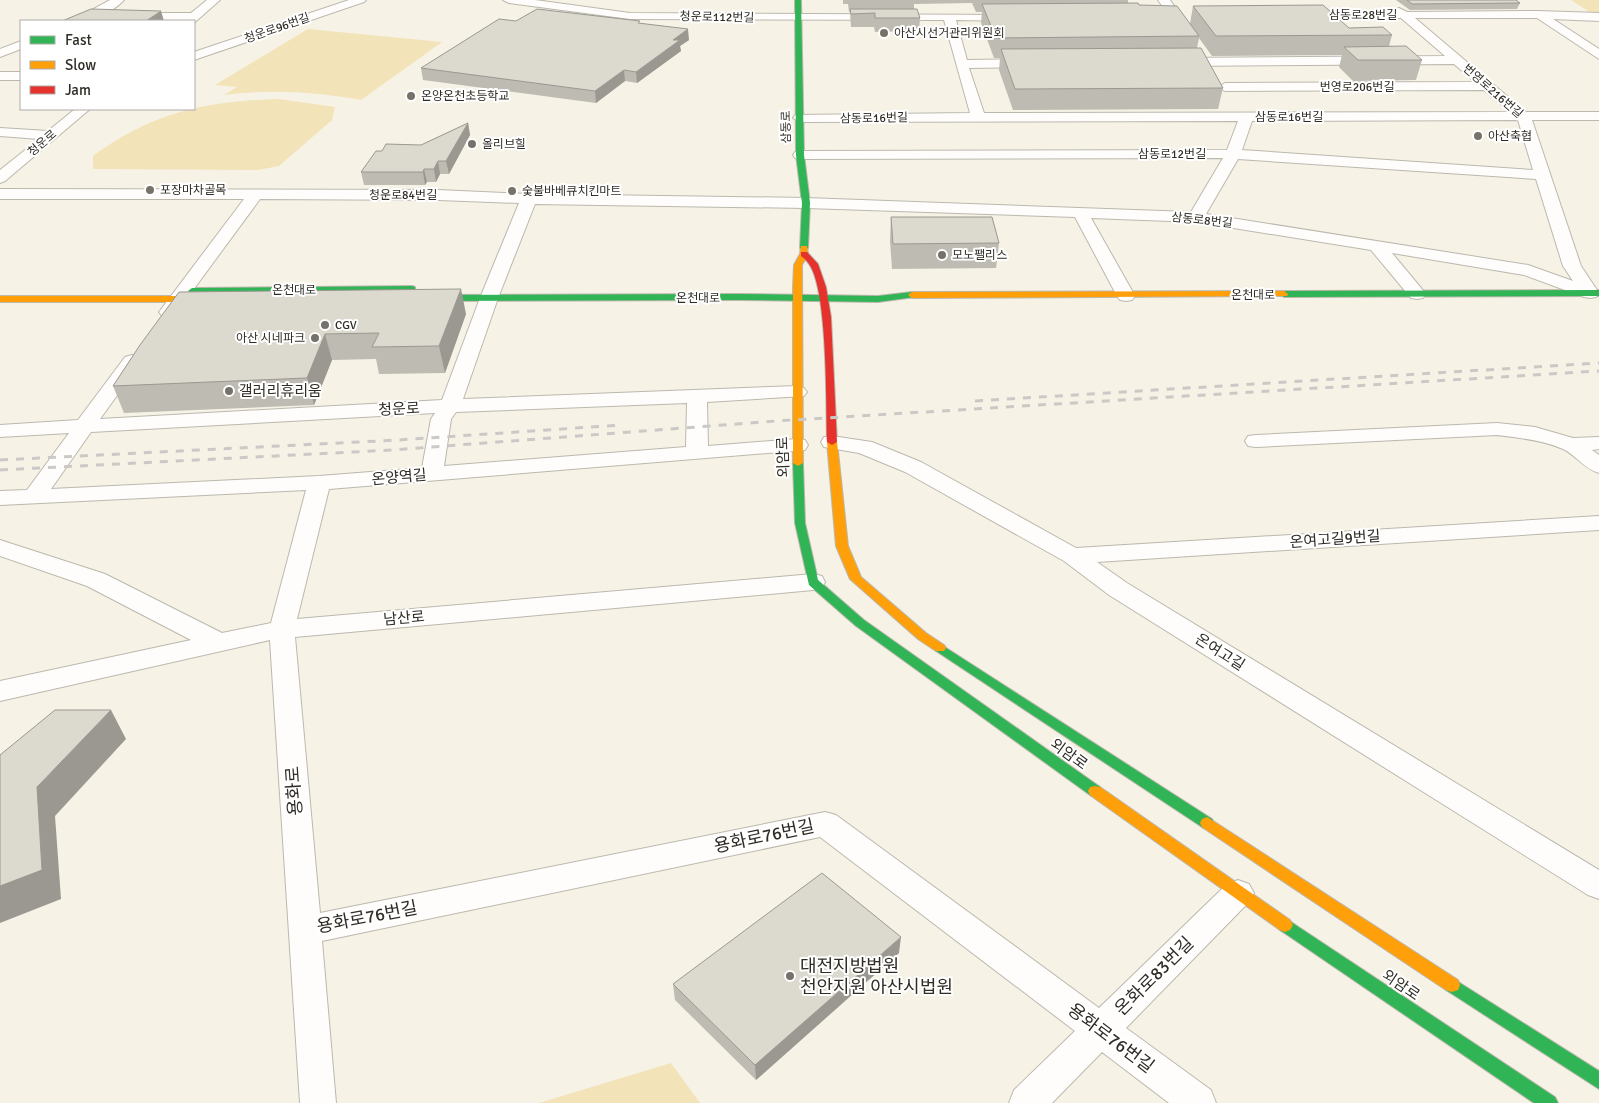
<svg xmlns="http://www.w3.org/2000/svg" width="1599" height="1103" viewBox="0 0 1599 1103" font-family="Signika,'Noto Sans KR',sans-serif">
<rect width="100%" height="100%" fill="#f7f2e6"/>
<g fill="#f2e3b9">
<polygon points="1571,0 1599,0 1599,14 1591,13"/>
<path d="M 308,29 L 442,42 L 361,100 C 314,92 272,89 224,95 L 237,87 L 215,85 Z"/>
<path d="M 279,99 L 335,107 L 332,120 L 279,166 L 258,170 L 93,169 L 93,156 C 152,112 207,101 279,99 Z"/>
<polygon points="671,1063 700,1103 539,1103"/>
</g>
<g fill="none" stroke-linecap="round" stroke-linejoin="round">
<defs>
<g id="street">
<path d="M 110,0 L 124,0 C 111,14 90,22 72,21 Z"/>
<polygon points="207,0 220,0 194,23 194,21 132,19 126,16 132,13 191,13"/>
<polygon points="349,0 366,0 364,2 194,60 194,52"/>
<path d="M 503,0 L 535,0 L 630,13 L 1016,15 L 1018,17 L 1012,21 L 956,20 L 967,60 L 1030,59 L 1036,63 L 1030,67 L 969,68 L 984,113 L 1510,112 L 1484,90 L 1225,91 L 1218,87 L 1225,83 L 1475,82 L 1454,64 L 1176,66 L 1170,62 L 1176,58 L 1445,56 L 1401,18 L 1299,17 L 1297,15 L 1303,12 L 1394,12 L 1395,9 L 1399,8 L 1407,12 L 1538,11 L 1599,13 L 1599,21 L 1553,19 L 1599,49 L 1599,59 L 1537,18 L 1415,18 L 1526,112 L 1599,112 L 1599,120 L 1532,120 L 1581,266 L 1599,293 L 1596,297 L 1590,298 L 1584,297 L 1524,275 L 1392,253 L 1426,294 L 1423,298 L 1417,299 L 1411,298 L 1371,250 L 1196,222 L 1091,218 L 1135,296 L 1132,300 L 1126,301 L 1120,300 L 1117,296 L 1075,217 L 806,208 L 535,204 L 498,298 L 463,399 L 797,386 L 804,388 L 807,392 L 804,396 L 707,402 L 708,446 L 797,439 L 805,440 L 808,445 L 805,450 L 329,489 L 297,619 L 813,574 L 822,576 L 825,582 L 822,588 L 813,590 L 295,637 L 320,913 L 825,812 L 836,815 L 1099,1008 L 1227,884 L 1238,880 L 1249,884 L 1254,893 L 1249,902 L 1126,1028 L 1211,1090 L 1216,1103 L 1169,1103 L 1102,1052 L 1052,1103 L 1009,1103 L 1014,1090 L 1075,1031 L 820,837 L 322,941 L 336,1103 L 300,1103 L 270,640 L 0,701 L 0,681 L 191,640 L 87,586 L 0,556 L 0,540 L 105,574 L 222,633 L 271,623 L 306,490 L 0,505 L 0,491 L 27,490 L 69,433 L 0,437 L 0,425 L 78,420 L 125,357 L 132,355 L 139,357 L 142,361 L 100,419 L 442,400 L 480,298 L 519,203 L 438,200 L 260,199 L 174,316 L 168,318 L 162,316 L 159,312 L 244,199 L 0,199 L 0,189 L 438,190 L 529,194 L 806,198 L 1191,212 L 1223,158 L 800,159 L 795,158 L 793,155 L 795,152 L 800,151 L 1227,150 L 1238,121 L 800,122 L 793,118 L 795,115 L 970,113 L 944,20 L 630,19 L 509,3 ZM 1518,120 L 1533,170 L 1242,150 L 1252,121 ZM 1238,159 L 1536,179 L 1563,266 L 1573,281 L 1528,265 L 1206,214 ZM 687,403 L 686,447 L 444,466 L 451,419 L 456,412 ZM 435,413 L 431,419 L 422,468 L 319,476 L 51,489 L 91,432 Z"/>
<polygon points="1158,0 1170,0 1192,32 1190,35 1182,35"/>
<polygon points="21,41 21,49 0,57 0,49"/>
<rect x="0" y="72" width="21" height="8"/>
<polygon points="75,109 90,109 5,181 0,183 0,170 39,139 0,136 0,128 48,131"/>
<path d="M 1497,423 L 1535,427 L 1573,438 L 1599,437 L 1599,449 L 1592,450 L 1599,455 L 1599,473 C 1584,469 1576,455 1563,449 C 1542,440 1520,438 1497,435 L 1256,447 L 1248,446 L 1245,441 L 1248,436 L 1256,435 Z"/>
<polygon points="832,436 872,442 921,462 1076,548 1599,516 1599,530 1097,562 1127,583 1599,870 1599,899 1588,895 1109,595 1064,561 905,472 859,453 824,447 821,442 824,437"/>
</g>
<g id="fast">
<polygon points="795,0 801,0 804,155 810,203 808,248 804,250 800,248 802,203 796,155"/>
<polygon points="412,286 415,287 415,291 192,294 188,291 192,288"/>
<polygon points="1599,290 1599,296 1284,297 1280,294 1284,291"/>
<polygon points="912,292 916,295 915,297 878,302 739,300 426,301 422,298 426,295 739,294 878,296"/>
<polygon points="798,460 803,463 805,523 818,580 864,620 1100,787 1102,791 1100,795 1095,796 1090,795 856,626 809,585 795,523 793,463"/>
<polygon points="940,644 1212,819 1214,823 1212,827 1207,829 1202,827 936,651 934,648 936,645"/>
<polygon points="1285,918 1555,1097 1558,1103 1534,1103 1280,930 1277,925 1280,920"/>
<polygon points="1452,978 1599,1071 1599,1089 1446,990 1444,985 1446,980"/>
</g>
<g id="slow">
<polygon points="801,246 807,246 808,254 802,265 803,463 798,466 793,463 793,287 794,265 800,254"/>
<polygon points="1284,291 1288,294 1287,296 912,298 908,295 912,292"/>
<polygon points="0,296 211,296 215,299 211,302 0,302"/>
<polygon points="832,439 837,442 848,546 861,577 926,633 944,645 946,648 944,651 936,651 918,639 850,579 836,546 827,442"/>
<polygon points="1095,786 1100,787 1290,920 1293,925 1290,930 1285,932 1280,930 1090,795 1088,791 1090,787"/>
<polygon points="1207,817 1458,980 1460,985 1458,990 1452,992 1446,990 1202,827 1200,823 1202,819"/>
</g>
<path id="jam" d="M 801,252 L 807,252 L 818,264 L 826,287 L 831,317 L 837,442 L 832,445 L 827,442 C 826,406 828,290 809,264 C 807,261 804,258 801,256 Z"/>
</defs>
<use href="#street" stroke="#bcb8ae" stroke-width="2"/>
<use href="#fast" stroke="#bcb8ae" stroke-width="2"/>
<use href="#slow" stroke="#bcb8ae" stroke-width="2"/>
<use href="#jam" stroke="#bcb8ae" stroke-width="2"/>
<use href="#street" fill="#fefdfb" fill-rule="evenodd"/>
<use href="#fast" fill="#30b455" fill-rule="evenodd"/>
<use href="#slow" fill="#ff9f0a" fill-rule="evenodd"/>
<use href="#jam" fill="#e5322d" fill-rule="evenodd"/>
<g stroke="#cac9c6" stroke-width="3" stroke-dasharray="8 8" stroke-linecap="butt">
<polyline points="975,401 1599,363"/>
<polyline points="0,460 398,440 621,425"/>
<polyline points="0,470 392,450 776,421 1599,371"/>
</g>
</g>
<g fill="#bdbbb2">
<polygon points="843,0 1128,0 1128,3 1139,5 1190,24 1193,6 1349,28 1392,35 1389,46 1422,60 1416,80 1353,81 1339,67 1342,55 1212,56 1199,38 1197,48 1223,88 1218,109 1013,110 999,70 1000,58 994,58 981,23 982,12 976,12 972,3 914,4 914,9 920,18 919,31 875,32 874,27 851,27 850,12 849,12 848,4 843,4"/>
<polygon points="1396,0 1516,0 1520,3 1517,9 1410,10"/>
<polygon points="516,21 640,23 689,40 680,46 681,51 637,83 625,81 596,103 423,80 421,68"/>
<polygon points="468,123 470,135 449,174 440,174 436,182 427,182 425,185 364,185 361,172 382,151 421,145"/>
<polygon points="891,217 999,243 996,268 892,269 890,241"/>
<polygon points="466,314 445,373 379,374 376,359 332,360 314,405 124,413 113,386 140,345"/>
<polygon points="899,953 756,1080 675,1000 673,984"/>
</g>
<g fill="#9a9891">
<polygon points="161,11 164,21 146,21"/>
<polygon points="688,29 689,40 680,46 681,51 637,83 636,72 673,40"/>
<polygon points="624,70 625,81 596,103 595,91"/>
<polygon points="468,123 470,135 449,174 446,161"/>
<polygon points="438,161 440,174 436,182 434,169"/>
<polygon points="424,169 427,182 425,185 423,172"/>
<polygon points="461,289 466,314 445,373 439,346"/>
<polygon points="325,334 332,360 314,405 307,378"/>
<polygon points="111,710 126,739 55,816 61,899 0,923 0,886 37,787"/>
<polygon points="901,937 899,953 756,1080 755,1065"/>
</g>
<g fill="#dcd9cf" stroke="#9a9891">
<polygon points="1407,0 1516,0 1520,3 1412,4"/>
<polygon points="1138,3 1139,5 1177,6 1199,36 996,38 982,4"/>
<polygon points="1323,5 1349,28 1383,27 1392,35 1216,36 1193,6"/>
<polygon points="91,9 161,11 146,21 62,21"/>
<polygon points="537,9 640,21 638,23 688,29 673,40 680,40 636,72 624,70 595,91 421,68 499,19 516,21"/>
<polygon points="850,9 917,9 920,18 875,18 875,13 851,14"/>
<polygon points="1406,46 1422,60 1358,60 1344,47"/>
<polygon points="1201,48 1223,88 1015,89 1001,49"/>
<polygon points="468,123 446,161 438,161 434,169 424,169 423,172 361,172 376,151 382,151 386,144 421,145"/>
<polygon points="891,217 992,217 999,243 893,244"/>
<polygon points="461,289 439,346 372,347 379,333 325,334 307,378 113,386 140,345 179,292"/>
<polygon points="55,710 111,710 37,787 42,870 0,886 0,755"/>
<polygon points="822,873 901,937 755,1065 673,984"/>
</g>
<g fill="#757269" stroke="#fff" stroke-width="2">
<circle cx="884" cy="33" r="5"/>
<circle cx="411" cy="96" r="5"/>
<circle cx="1478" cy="136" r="5"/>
<circle cx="472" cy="144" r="5"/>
<circle cx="150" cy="190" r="5"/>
<circle cx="512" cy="191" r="5"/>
<circle cx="942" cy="255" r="5"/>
<circle cx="325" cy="325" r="5"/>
<circle cx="315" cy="338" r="5"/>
<circle cx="229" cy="391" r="5"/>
<circle cx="790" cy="976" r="5"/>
</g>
<g text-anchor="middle" stroke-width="4" stroke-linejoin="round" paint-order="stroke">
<g font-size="12" fill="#2f2d25" stroke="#fff">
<text x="1363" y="19">삼동로28번길</text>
<text transform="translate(717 17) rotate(1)" y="4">청운로112번길</text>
<text transform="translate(277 28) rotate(-19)" y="4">청운로96번길</text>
<text x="1357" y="91">번영로206번길</text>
<text transform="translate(1493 91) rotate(41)" y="4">번영로216번길</text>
<text x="1289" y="121">삼동로16번길</text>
<text transform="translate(874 118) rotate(-1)" y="4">삼동로16번길</text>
<text transform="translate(786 127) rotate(-91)" y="4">삼동로</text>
<text transform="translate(42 143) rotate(-40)" y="4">청운로</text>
<text x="1172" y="158">삼동로12번길</text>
<text x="403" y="199">청운로84번길</text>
<text transform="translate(1202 220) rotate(6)" y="4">삼동로8번길</text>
<text x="294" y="294">온천대로</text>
<text x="1253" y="299">온천대로</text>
<text x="698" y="302">온천대로</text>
</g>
<g font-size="12" fill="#2f2d25" stroke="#fff" text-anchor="start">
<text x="894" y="37">아산시선거관리위원회</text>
<text x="421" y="100">온양온천초등학교</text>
<text x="1488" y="140">아산축협</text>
<text x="482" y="148">올리브힐</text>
<text x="160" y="194">포장마차골목</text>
<text x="522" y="195">숯불바베큐치킨마트</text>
<text x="952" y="259">모노팰리스</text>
<text x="335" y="329">CGV</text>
<text x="305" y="342" text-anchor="end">아산 시네파크</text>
</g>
<g font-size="15" fill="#2f2d25" stroke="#fff" text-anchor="start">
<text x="239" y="396">갤러리휴리움</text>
</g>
<g font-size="15" fill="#2f2d25" stroke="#fff">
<text transform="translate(399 409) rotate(-3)" y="5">청운로</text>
<text transform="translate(783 457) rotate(-92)" y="5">외암로</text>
<text transform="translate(399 477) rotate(-5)" y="5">온양역길</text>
<text transform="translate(1335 539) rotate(-4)" y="5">온여고길9번길</text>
<text transform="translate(404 618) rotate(-5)" y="5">남산로</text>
<text transform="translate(1220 652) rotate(32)" y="5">온여고길</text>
<text transform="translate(1069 754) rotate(36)" y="5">외암로</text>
<text transform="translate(1401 985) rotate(34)" y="5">외암로</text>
</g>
<g font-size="18" fill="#2f2d25" stroke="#fff">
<text transform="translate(294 791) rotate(-94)" y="6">용화로</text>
<text transform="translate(764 836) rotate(-12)" y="6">용화로76번길</text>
<text transform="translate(367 917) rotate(-11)" y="6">용화로76번길</text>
<text transform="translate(1154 976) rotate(-45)" y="6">온화로83번길</text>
<text transform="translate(1111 1038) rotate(37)" y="6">용화로76번길</text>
</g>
<g font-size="18" fill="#2f2d25" stroke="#fff" text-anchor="start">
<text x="800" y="972">대전지방법원<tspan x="800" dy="21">천안지원 아산시법원</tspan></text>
</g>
</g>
<rect x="20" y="20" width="175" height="90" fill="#ffffff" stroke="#acaba8"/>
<rect x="30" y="36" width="25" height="8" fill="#30b455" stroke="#acaba8"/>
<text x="65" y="45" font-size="15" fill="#2f2d25">Fast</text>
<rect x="30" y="61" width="25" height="8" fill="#ff9f0a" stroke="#acaba8"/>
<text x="65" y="70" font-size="15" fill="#2f2d25">Slow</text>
<rect x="30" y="86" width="25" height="8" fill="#e5322d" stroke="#acaba8"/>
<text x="65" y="95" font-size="15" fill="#2f2d25">Jam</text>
</svg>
